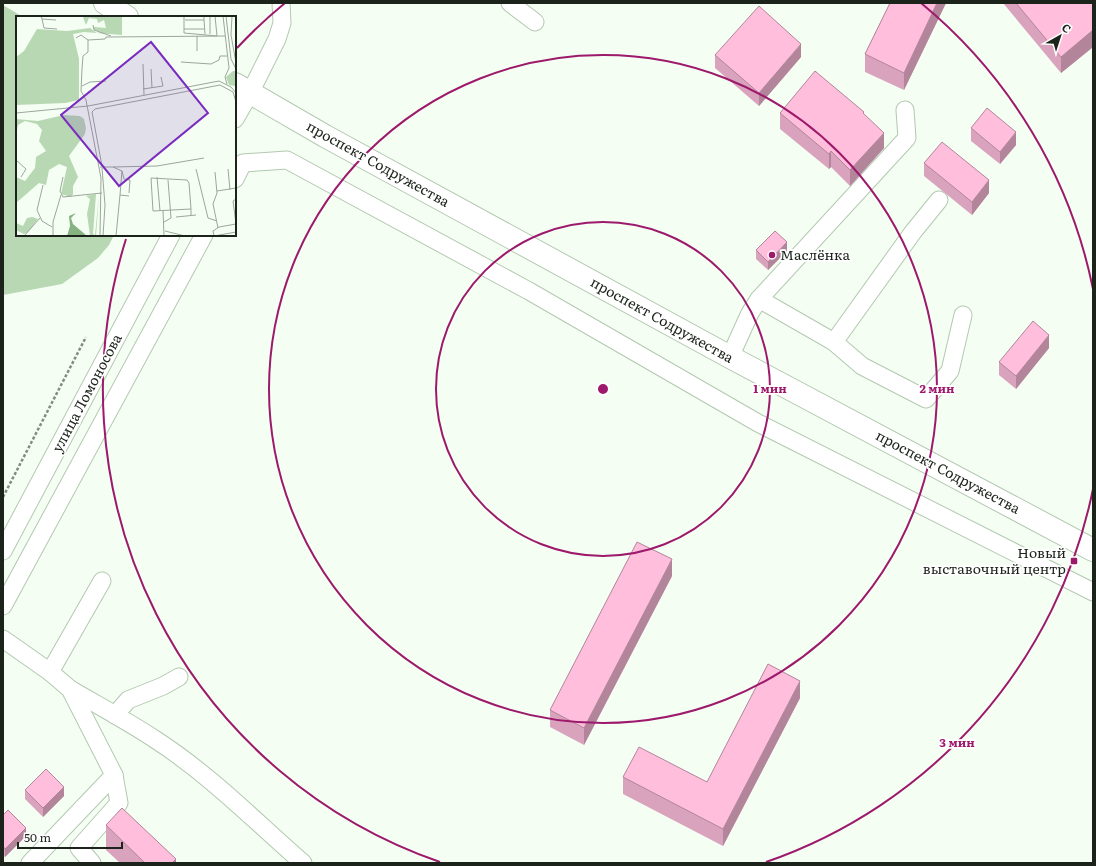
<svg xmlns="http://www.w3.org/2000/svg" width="1096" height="866" viewBox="0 0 1096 866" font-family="Literata,serif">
<rect width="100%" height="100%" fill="#f4fef3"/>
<polygon fill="#b7d8b3" points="3,5 23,17 17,17 17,235 114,235 109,245 98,258 62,284 3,295"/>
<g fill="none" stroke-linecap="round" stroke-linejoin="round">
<defs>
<g id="minor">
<polyline points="510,3 535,22"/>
<polyline points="235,119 250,93 277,39 282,23 281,3"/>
<polyline points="235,179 243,163 287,160 529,291 758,423 1093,592"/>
<polyline points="759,299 834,342 862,366 926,399 950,371 963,315"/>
<polyline points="834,342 913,232 939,200"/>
<polyline points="730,357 750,313 759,299 907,138 905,110"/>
<polyline points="3,551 171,235"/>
<polyline points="3,606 204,235"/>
<polyline points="3,639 50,672 70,689 114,775 30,863"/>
<polyline points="50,672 102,581"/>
<path d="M 70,689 C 99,706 129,722 156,740 C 210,775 255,821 303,863"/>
<polyline points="115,715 128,700 163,686 179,677"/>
<polyline points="92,863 79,848 119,803 114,775"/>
</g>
<g id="major">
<polyline points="105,3 127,17"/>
<polyline points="235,84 325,136 730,357 1093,550"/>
</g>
</defs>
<use href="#minor" stroke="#b3c9b0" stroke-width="19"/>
<use href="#major" stroke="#b3c9b0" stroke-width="24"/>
<polyline stroke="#838c82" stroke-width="2.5" stroke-dasharray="3 2" stroke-linecap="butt" points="3,497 86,337"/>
<use href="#minor" stroke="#fff" stroke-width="17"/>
<use href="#major" stroke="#fff" stroke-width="22"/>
</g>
<g fill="#daa3bd">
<polygon points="890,3 946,3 904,90 865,72 865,54"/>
<polygon points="1003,3 1093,3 1093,47 1061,73"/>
<polygon points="715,55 801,57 759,106 715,68"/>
<polygon points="780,113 864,114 884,148 850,186 831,167 829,169 780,129"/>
<polygon points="971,128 1016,145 1000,164 971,141"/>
<polygon points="924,163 989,193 972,215 924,176"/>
<polygon points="756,250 787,251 768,270 756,259"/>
<polygon points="1049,348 1016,389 999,375 999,362"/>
<polygon points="672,576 584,745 550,727 550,710"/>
<polygon points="800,698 723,846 623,794 623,777 707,782"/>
<polygon points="25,790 64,796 43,817 25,799"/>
<polygon points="3,815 26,836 5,857 3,855"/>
<polygon points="106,825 176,863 120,863 106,850"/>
</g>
<g fill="#b2859a">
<polygon points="937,3 946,3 904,90 904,73"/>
<polygon points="1093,30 1093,47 1061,73 1061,57"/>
<polygon points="801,44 801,57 759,106 759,93"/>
<polygon points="1016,132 1016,145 1000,164 1000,152"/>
<polygon points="884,133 884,148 850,186 850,170"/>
<polygon points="831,151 831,167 829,169 829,154"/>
<polygon points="989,180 989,193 972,215 972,202"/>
<polygon points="787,242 787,251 768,270 768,262"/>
<polygon points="1049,335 1049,348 1016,389 1016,376"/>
<polygon points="672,559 672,576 584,745 584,728"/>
<polygon points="800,681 800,698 723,846 723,829"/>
<polygon points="64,787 64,796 43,817 43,808"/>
<polygon points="26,828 26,836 5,857 5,849"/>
<polygon points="176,859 176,863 172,863"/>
</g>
<g fill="#febedc" stroke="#b2859a">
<polygon points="890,3 937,3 904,73 865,54"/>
<polygon points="1016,3 1093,3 1093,30 1061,57"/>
<polygon points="759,6 801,44 759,93 715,55"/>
<polygon points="815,71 864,112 863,113 884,133 850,170 831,151 829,154 780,113"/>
<polygon points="987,108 1016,132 1000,152 971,128"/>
<polygon points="942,142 989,180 972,202 924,163"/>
<polygon points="775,231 787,242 768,262 756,250"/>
<polygon points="1033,321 1049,335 1016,376 999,362"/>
<polygon points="637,542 672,559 584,728 550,710"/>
<polygon points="768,664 800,681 723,829 623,777 639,747 707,782"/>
<polygon points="46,769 64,787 43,808 25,790"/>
<polygon points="122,808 176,859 172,863 145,863 106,825"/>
<polygon points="8,810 26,828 5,849 3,846 3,815"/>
</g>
<g fill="none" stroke="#9d196b" stroke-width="2">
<circle cx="603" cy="389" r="167"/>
<circle cx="603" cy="389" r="334"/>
<path d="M1093 489A500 500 0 0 1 766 862M440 862A500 500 0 0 1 126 239M237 48A500 500 0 0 1 285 3M921 3A500 500 0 0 1 1093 289"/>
</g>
<g fill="#9d196b" stroke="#fff" stroke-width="1.5">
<circle cx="772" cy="255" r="4"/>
<rect x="1070" y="557" width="8" height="8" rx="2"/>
</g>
<g text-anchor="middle" stroke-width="3.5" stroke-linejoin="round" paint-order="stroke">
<g font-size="14" fill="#1b231a" stroke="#fff">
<text transform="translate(378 164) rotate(29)" y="5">проспект Содружества</text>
<text transform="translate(662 320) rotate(29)" y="5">проспект Содружества</text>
<text transform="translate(87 393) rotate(-62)" y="5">улица Ломоносова</text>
<text transform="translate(948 472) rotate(28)" y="5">проспект Содружества</text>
</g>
<g font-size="14" fill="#1b231a" stroke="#fff" text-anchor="start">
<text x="780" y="260">Маслёнка</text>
<text x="1066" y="558" text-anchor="end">Новый<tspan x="1066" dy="16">выставочный центр</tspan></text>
</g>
</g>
<g transform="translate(16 16)">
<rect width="220" height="220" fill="#f4fef3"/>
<path d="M 75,0 L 106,1 L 106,19 L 68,16 L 57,18 L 63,43 L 63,84 L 49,87 L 0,89 L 0,41 L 8,35 L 21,13 L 51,15 L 74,12 L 81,17 L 85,16 L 78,14 L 78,11 L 90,12 L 88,4 L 82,7 L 81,3 L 73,2 L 70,9 L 67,1 ZM 217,55 L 220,55 L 219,70 L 213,69 L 210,61 ZM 48,99 L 64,100 L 68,103 L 70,112 L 69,118 L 53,140 L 62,161 L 57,170 L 57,178 L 55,181 L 45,178 L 51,151 L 43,148 L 33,154 L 30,169 L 23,167 L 0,187 L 0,161 L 9,165 L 19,152 L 20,141 L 30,135 L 23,125 L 26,114 L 21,108 L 9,105 L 2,109 L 0,119 L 0,103 L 22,105 ZM 80,178 L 77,218 L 79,219 L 83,179 L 80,220 L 74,220 L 71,198 L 74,183 L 70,180 ZM 16,201 L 22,203 L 12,216 L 8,218 L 0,214 L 0,207 L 7,210 L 11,202 Z" fill="#b7d8b3"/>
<path d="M 60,197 L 55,202 L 57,208 L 71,220 L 51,220 L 54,210 L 53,200 Z" fill="#87b282"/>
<path fill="none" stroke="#9da69c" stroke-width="1" d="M 25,0 L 26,3 L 40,4M 168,0 L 168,17 L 201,20 L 199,0M 207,0 L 213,52 L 209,61 L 211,68M 210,0 L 215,43 L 220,53M 216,0 L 215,19 L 220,47M 26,3 L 28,12 L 41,13M 169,4 L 188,4 L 188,0M 188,4 L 189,18M 77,9 L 78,14 L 95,20M 168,13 L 188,13M 194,18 L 194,0M 60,22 L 65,19 L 72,24 L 89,23 L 90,21 L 209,20M 72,24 L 72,36 L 67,40 L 66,53 L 65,75 L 70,84 L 85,162 L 84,220M 181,35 L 181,20M 165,46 L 195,48 L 203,44 L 204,40 L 211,40M 127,48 L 128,79M 135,53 L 136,72M 66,70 L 74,66 L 90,65M 127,73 L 147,70 L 145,61M 0,97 L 72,90 L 203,65 L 215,71 L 220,77M 0,144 L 10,153 L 5,161M 86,150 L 76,96 L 79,93 L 204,69 L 217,76 L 220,86M 84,151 L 97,151 L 106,155 L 104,179 L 113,180M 97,151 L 141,150 L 188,142M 86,152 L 89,189 L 87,220M 180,153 L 192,202 L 201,205M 212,153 L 214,174M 106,155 L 108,163 L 114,164 L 113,177M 199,156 L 201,177 L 197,188 L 202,212M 47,161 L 44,175 L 47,181 L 86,177M 141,161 L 144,195M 27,169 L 21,194 L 26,205 L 36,211M 201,175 L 220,172M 175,193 L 137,195 L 135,162 L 171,164 L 173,167 L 175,193 L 175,200M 147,194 L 148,220M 160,201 L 180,199M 148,206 L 155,202 L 152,164M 220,208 L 203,211 L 197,215 L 198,220 L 220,216M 220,208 L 217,185 L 220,183M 149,215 L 169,220M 8,220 L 24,202M 37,220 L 37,206 L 45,179M 100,220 L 104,179"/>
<path fill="#7b2cbf" fill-opacity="0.15" stroke="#7b2cbf" stroke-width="2" d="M 135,26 L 192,97 L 103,170 L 45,99 Z"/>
<rect width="220" height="220" fill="none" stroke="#1b231a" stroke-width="2"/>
</g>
<circle cx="603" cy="389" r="6" fill="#9d196b" stroke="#fff" stroke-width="2"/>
<g font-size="12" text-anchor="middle" font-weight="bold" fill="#9d196b" stroke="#fff" stroke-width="3.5" stroke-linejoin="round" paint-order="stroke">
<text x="770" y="393">1 мин</text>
<text x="937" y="393">2 мин</text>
<text x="957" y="747">3 мин</text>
</g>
<rect width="1096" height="866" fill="none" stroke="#1b231a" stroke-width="8"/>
<g transform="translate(1060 36) rotate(39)" stroke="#ffffff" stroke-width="3" paint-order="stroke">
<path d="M0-3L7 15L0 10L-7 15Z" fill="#1b231a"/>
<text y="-6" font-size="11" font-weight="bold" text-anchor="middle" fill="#1b231a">С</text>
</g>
<path d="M18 842v6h104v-6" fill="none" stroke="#1b231a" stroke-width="2"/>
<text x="24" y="842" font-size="12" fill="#1b231a" stroke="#ffffff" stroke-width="3" paint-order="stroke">50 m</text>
</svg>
